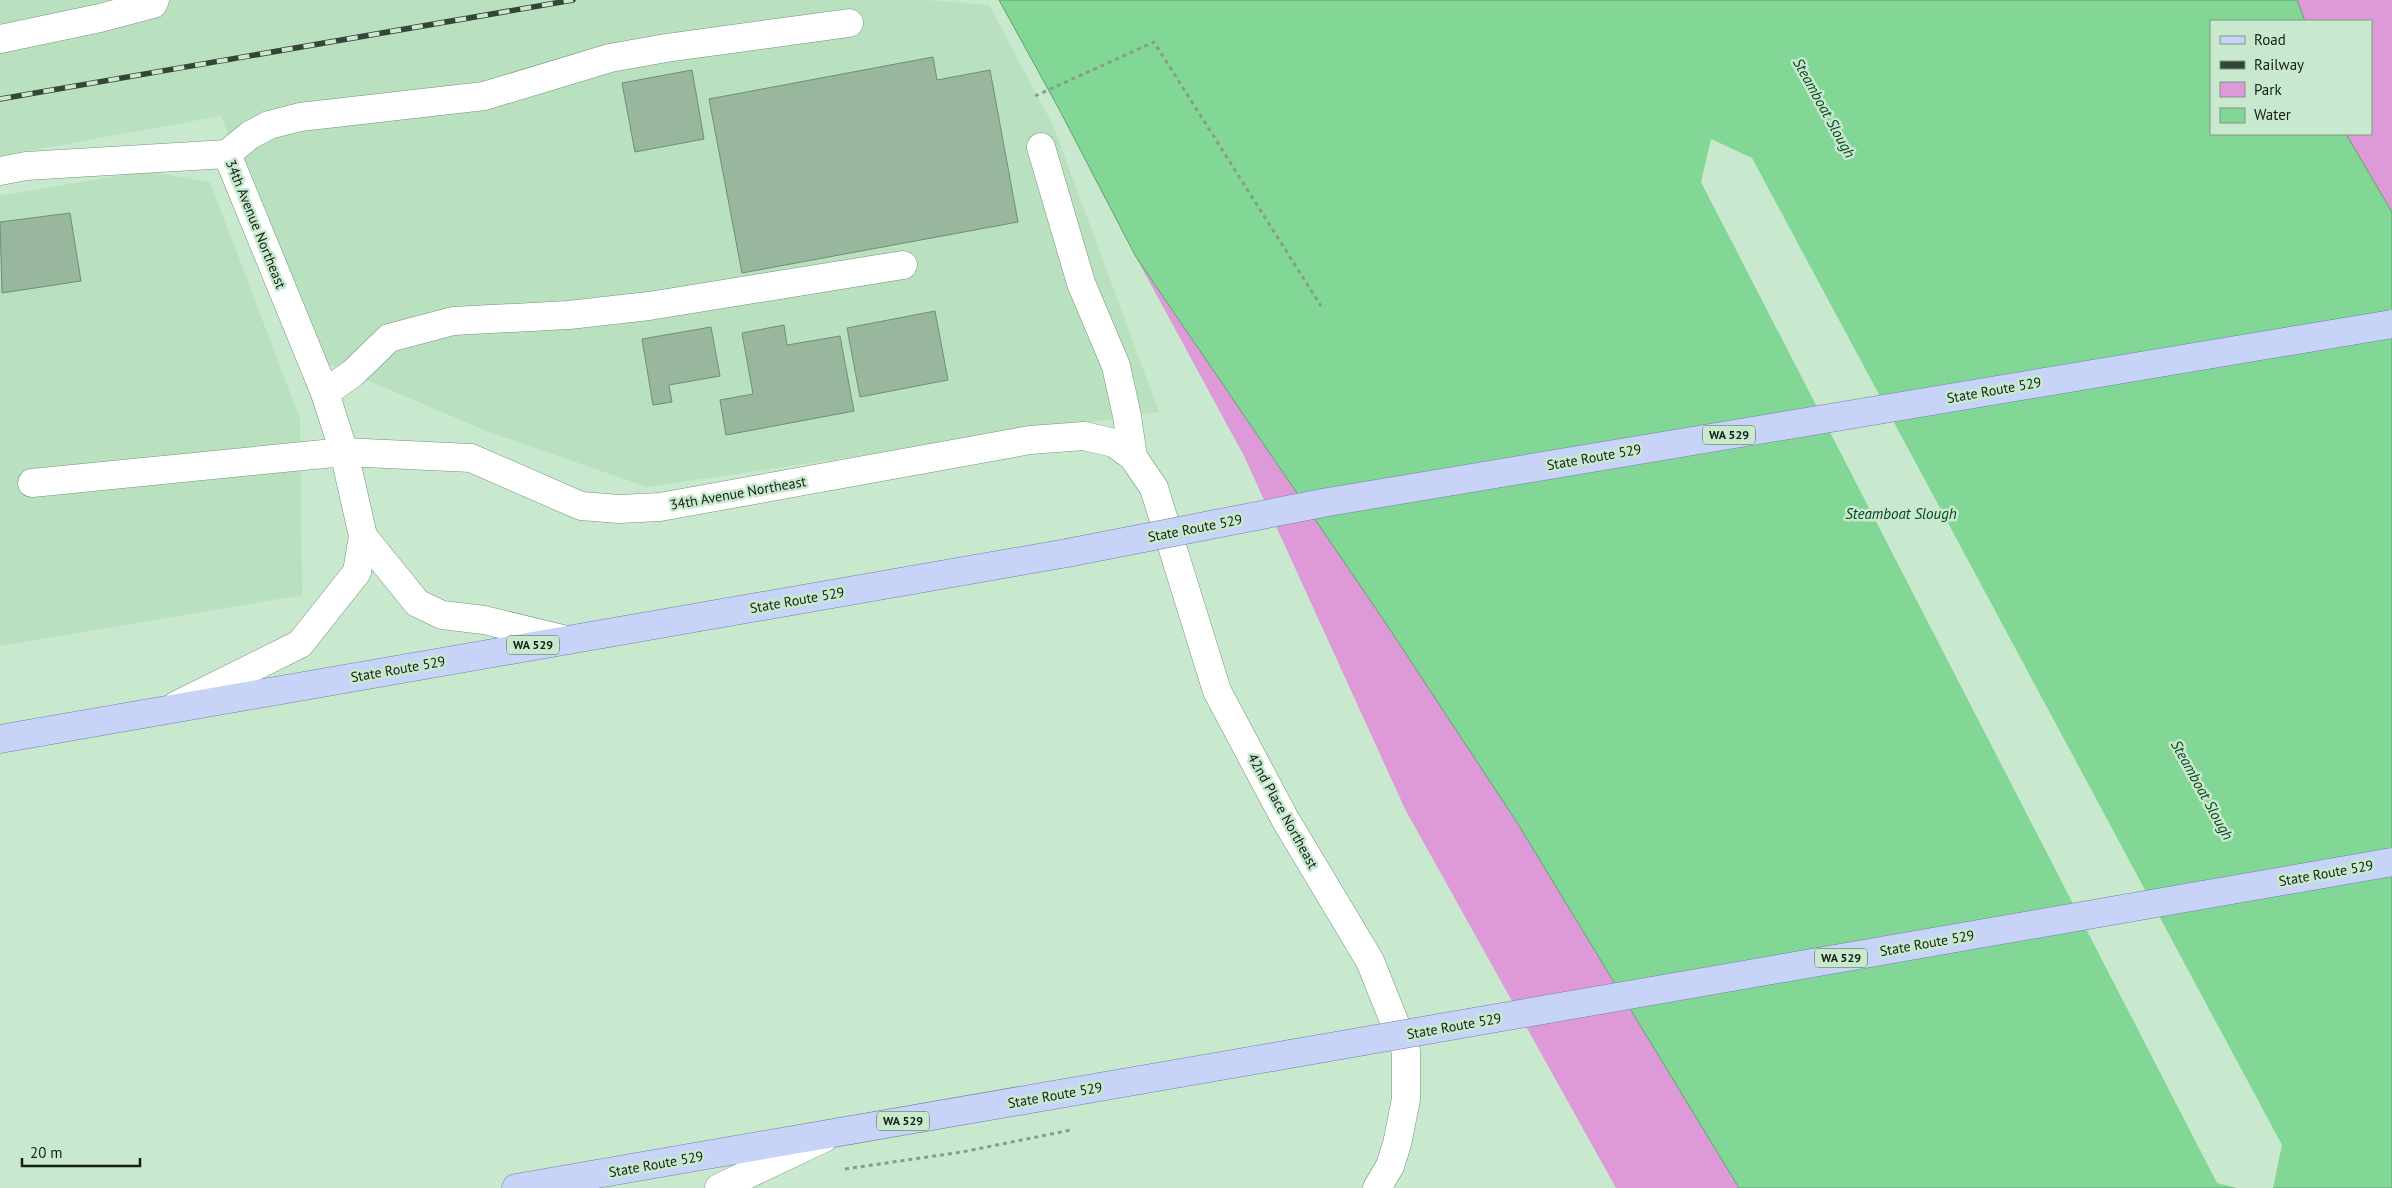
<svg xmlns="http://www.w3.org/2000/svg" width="2392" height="1188" viewBox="0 0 2392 1188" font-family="'PT Sans',sans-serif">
<rect width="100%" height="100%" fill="#c8e9cd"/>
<g fill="#b9e0bf">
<polygon points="0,0 926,0 989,5 1053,125 1159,412 647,487 489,432 317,359 221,116 0,156"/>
<polygon points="146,171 210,182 300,419 302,595 0,646 0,196"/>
</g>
<g fill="#de9ad8">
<polygon points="2297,0 2392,0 2392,212 2346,134 2371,134 2371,21 2305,21"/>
<polygon points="1136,257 1385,622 1518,824 1739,1188 1616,1188 1405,809 1244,456"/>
</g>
<polygon fill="#83d796" stroke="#61a06f" points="999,0 2297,0 2305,21 2211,21 2211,134 2346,134 2392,212 2392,1188 1739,1188 1518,824 1385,622 1136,257 1059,109"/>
<polygon fill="#c8e9cd" points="1711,139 1752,158 2282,1145 2273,1188 2237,1188 2217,1183 1701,182"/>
<g fill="#98b79d" stroke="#708f76">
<polygon points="933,57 937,80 990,70 1018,222 742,273 709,99"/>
<polygon points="692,70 704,139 635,152 622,83"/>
<polygon points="70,213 81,281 2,293 0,222"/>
<polygon points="935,311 948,380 860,397 847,328"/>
<polygon points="784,325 787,345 840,336 854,411 726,435 720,400 753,394 742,333"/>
<polygon points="711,327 720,376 669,385 672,402 653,405 642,339"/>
</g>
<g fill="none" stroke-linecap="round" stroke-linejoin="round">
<defs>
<g id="minor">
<polyline points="0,39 100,18 153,4 155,0"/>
<polyline points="1041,147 1081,283 1116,366 1127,416 1133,457"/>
<polyline points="227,154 250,135 269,125 300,117 484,96 610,58 666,48 849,23"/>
<polyline points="0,171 26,166 227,154 325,393 344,452 32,483"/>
<polyline points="325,393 353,373 389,338 453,321 569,315 649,306 903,265"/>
<polyline points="363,536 417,603 442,615 484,620 567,640"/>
<polyline points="177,705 300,644 357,572 363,536 344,452 471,458 581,506 619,509 660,507 1030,440 1084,436 1114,443 1133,457 1154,488 1217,691 1285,819 1370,961 1406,1051 1406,1099 1397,1144 1390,1166 1377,1188"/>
<polyline points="719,1188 824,1138"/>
</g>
<g id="major">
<polyline points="0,739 1067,553"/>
<polyline points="516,1188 1290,1054"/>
</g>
</defs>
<use href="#minor" stroke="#74937a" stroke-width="29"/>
<use href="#major" stroke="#6f81a5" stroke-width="29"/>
<g stroke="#859e88" stroke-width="3" stroke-dasharray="4 4" stroke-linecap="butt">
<polyline points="1035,96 1154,42 1321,306"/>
<polyline points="845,1169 962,1152 1071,1130"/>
</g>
<use href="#minor" stroke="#fff" stroke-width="28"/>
<use href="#major" stroke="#c7d3f7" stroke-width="28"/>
<defs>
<polyline id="rail" points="0,99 573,0"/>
</defs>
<use href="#rail" stroke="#354537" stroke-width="5.5"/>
<use href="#rail" stroke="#c8e9cd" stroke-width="4" stroke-dasharray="11" stroke-linecap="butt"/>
<defs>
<g id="major-bridge">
<polyline points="1067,553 1328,502 2392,324"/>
<polyline points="1290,1054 2392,862"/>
</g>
</defs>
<use href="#major-bridge" stroke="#6f81a5" stroke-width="29" stroke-linecap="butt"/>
<use href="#major-bridge" stroke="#c7d3f7" stroke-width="28"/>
</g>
<g text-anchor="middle" stroke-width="5" stroke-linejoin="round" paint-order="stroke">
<g fill="#c8e9cd" stroke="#495c4c" stroke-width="1">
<rect x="1703" y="425.5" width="52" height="19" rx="4"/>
<rect x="507" y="635.5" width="52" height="19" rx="4"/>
<rect x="1815" y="948.5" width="52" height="19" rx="4"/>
<rect x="877" y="1111.5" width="52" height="19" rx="4"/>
</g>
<g font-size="12" font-weight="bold" fill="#131f15">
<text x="1729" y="439">WA 529</text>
<text x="533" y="649">WA 529</text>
<text x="1841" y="962">WA 529</text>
<text x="903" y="1125">WA 529</text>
</g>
<g font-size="14" fill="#131f15" stroke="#c8e9cd">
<text transform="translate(256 224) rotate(68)" y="5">34th Avenue Northeast</text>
<text transform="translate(1994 390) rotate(-10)" y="5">State Route 529</text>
<text transform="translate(1594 457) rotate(-10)" y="5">State Route 529</text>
<text transform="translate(738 493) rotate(-10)" y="5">34th Avenue Northeast</text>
<text transform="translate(1195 528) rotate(-11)" y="5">State Route 529</text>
<text transform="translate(797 600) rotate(-10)" y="5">State Route 529</text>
<text transform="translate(398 669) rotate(-10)" y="5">State Route 529</text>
<text transform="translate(1283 811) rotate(61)" y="5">42nd Place Northeast</text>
<text transform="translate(2326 873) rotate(-10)" y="5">State Route 529</text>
<text transform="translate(1927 943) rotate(-10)" y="5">State Route 529</text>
<text transform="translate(1454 1026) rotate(-10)" y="5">State Route 529</text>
<text transform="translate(1055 1095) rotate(-10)" y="5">State Route 529</text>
<text transform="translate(656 1164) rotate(-10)" y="5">State Route 529</text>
</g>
<g font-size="15" font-style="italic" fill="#07471f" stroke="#c8e9cd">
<text transform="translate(1824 108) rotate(61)" y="5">Steamboat Slough</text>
<text x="1901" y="519">Steamboat Slough</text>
<text transform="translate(2202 790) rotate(61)" y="5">Steamboat Slough</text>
</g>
</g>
<rect x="2210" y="20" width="162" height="115" fill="#c8e9cd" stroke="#809883"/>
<rect x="2220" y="36" width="25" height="8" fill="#c7d3f7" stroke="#809883"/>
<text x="2254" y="45" font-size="15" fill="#131f15">Road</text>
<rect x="2220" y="61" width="25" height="8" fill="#354537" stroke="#809883"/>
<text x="2254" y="70" font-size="15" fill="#131f15">Railway</text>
<rect x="2220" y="82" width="25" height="15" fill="#de9ad8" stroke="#809883"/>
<text x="2254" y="95" font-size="15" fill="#131f15">Park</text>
<rect x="2220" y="108" width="25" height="15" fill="#83d796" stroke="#809883"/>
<text x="2254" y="120" font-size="15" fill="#131f15">Water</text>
<path d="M22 1158v8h118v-8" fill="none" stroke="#131f15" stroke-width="2.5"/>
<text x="30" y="1158" font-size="15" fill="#131f15" stroke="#c8e9cd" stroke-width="4" paint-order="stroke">20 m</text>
</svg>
